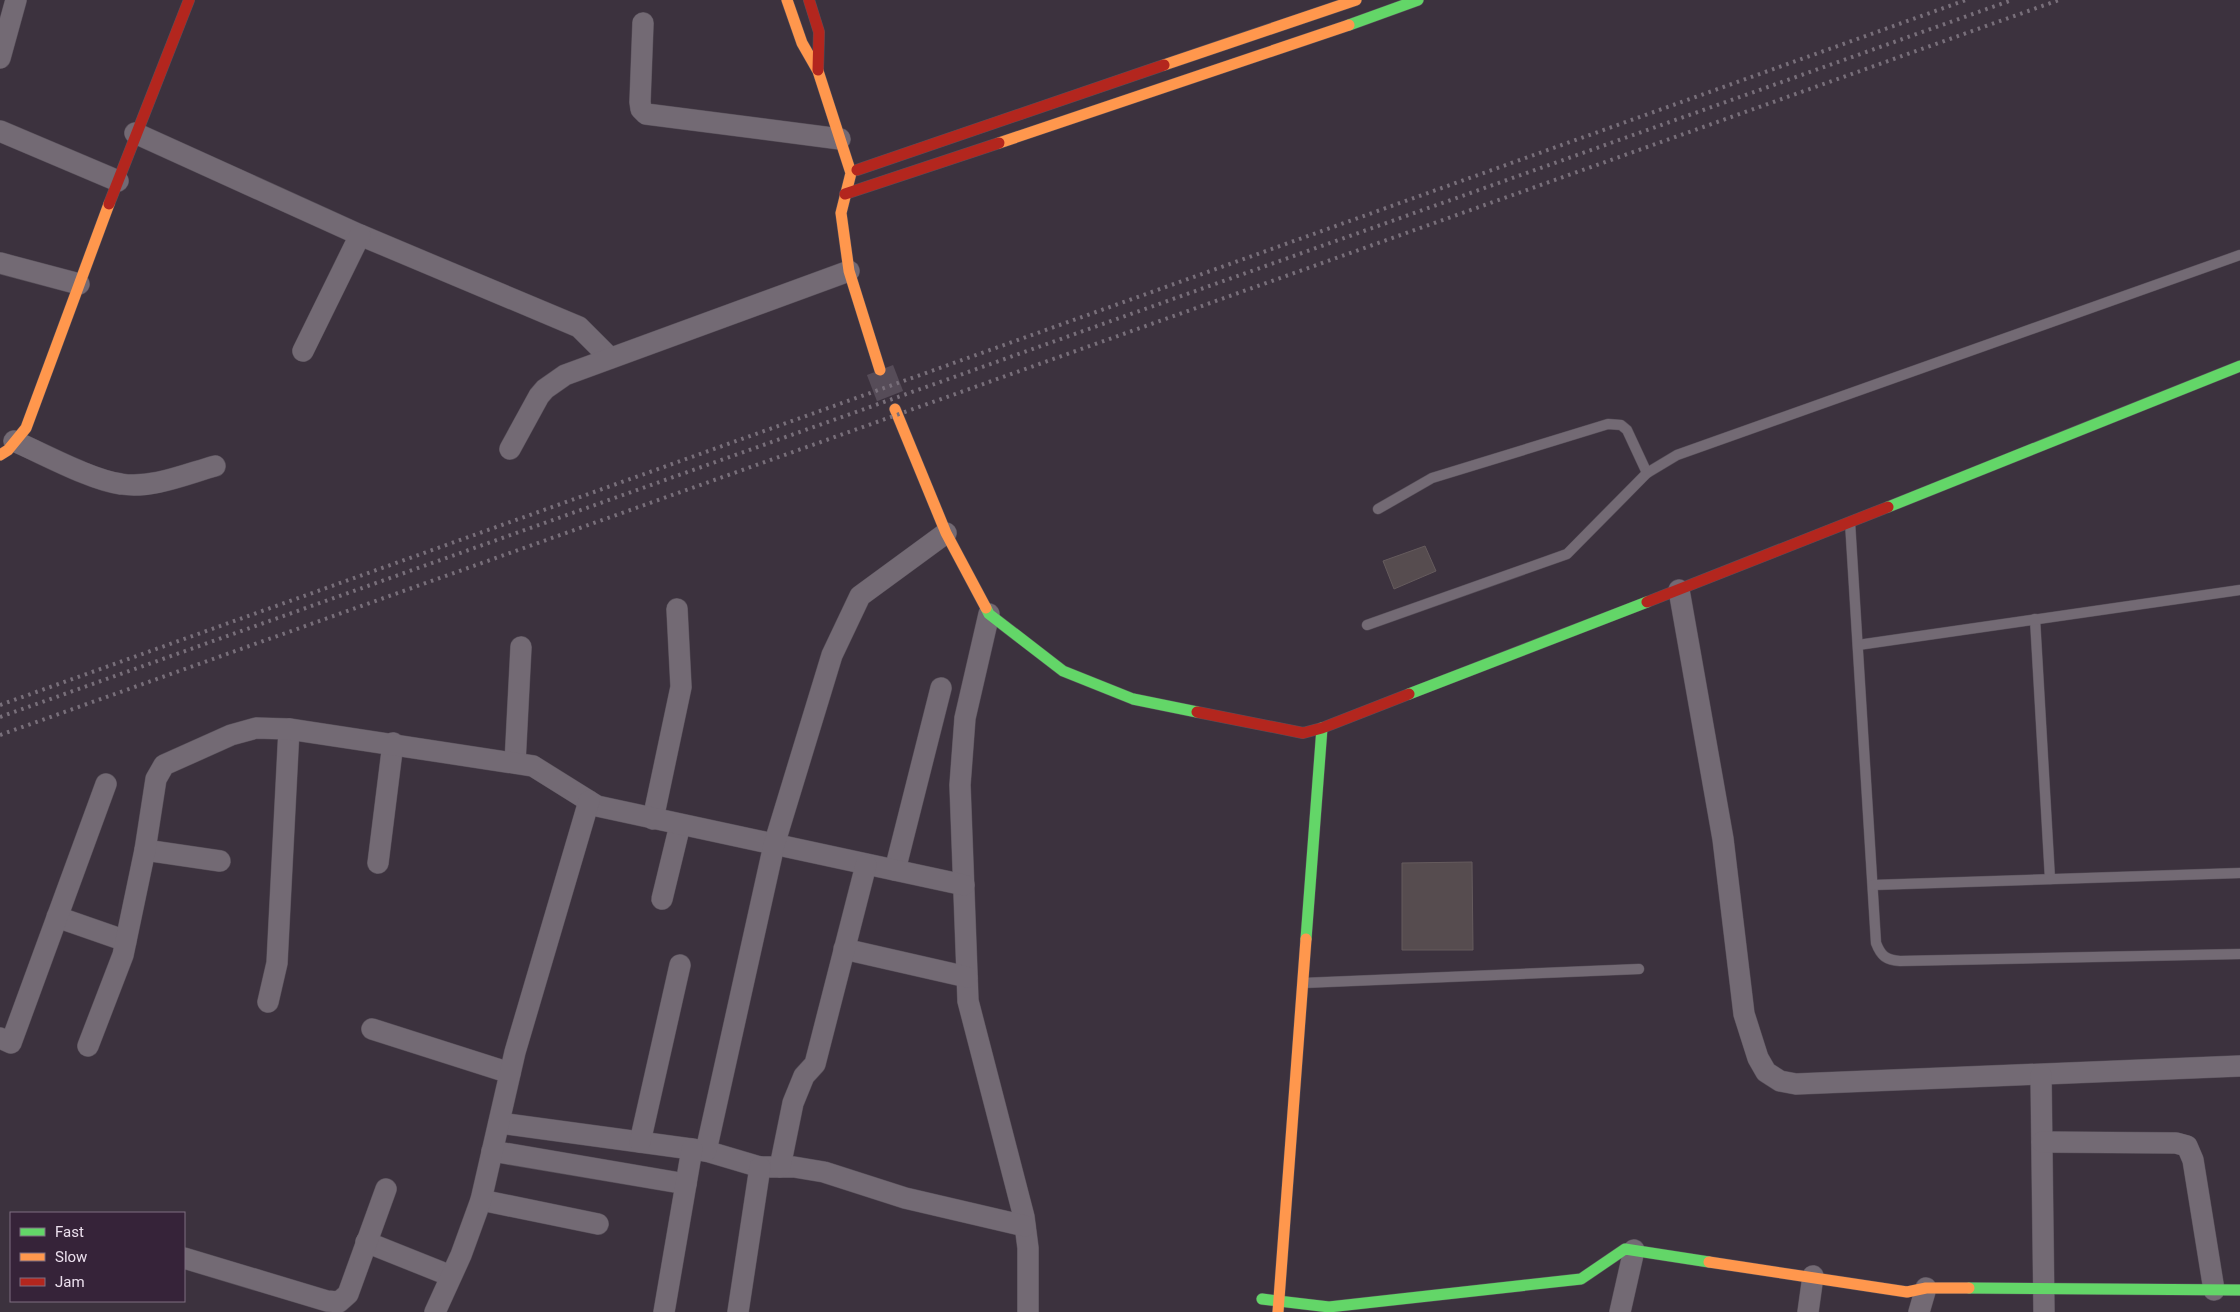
<svg xmlns="http://www.w3.org/2000/svg" width="2240" height="1312" viewBox="0 0 2240 1312" font-family="Roboto,sans-serif">
<rect width="100%" height="100%" fill="#3c323e"/>
<g fill="#564c4f" stroke="#655b5d">
<polygon points="1425,546 1436,571 1394,589 1383,561"/>
<polygon points="1472,862 1473,950 1402,950 1402,863"/>
</g>
<g fill="none" stroke-linecap="round" stroke-linejoin="round">
<polyline stroke="#564c58" stroke-width="28" stroke-dasharray="28 14" stroke-linecap="butt" points="880,370 895,409"/>
<defs>
<g id="lane">
<polyline points="1378,509 1432,478 1608,424 1621,425 1627,430 1647,473"/>
<path d="M 1850,522 L 1876,943 C 1881,956 1886,960 1900,961 L 2240,954"/>
<polyline points="2035,619 2050,879"/>
<polyline points="1367,625 1567,554 1647,473 1677,455 2240,255"/>
<polyline points="1858,645 2240,590"/>
<polyline points="1873,885 2240,873"/>
<polyline points="1303,983 1639,969"/>
</g>
<g id="street">
<polyline points="643,23 640,102 641,109 646,114 840,139"/>
<polyline points="0,58 16,0"/>
<polyline points="0,131 118,181"/>
<polyline points="135,133 360,235 579,327 610,358"/>
<polyline points="0,263 79,284"/>
<polyline points="303,351 360,235"/>
<path d="M 14,441 C 44,454 91,480 121,484 C 152,489 186,474 215,466"/>
<polyline points="510,449 539,396 545,389 565,375 849,271"/>
<polyline points="1679,590 1723,839 1744,1014 1758,1058 1766,1072 1780,1081 1796,1084 2240,1066"/>
<polyline points="989,614 965,718 960,785 968,1001 1024,1217 1028,1248 1028,1312"/>
<polyline points="515,763 521,647"/>
<polyline points="653,819 681,687 677,609"/>
<polyline points="145,850 220,861"/>
<polyline points="378,863 393,743"/>
<polyline points="895,870 941,688"/>
<polyline points="662,899 680,825"/>
<polyline points="57,917 126,941"/>
<polyline points="844,949 967,977"/>
<polyline points="268,1002 277,963 289,729"/>
<polyline points="372,1029 510,1073"/>
<polyline points="0,1038 11,1043 106,784"/>
<polyline points="88,1046 123,955 145,850 156,779 164,765 231,735 256,728 289,729 533,766 597,806 964,885"/>
<polyline points="2041,1075 2044,1312"/>
<polyline points="499,1123 706,1151 760,1167 794,1167 824,1172 905,1198 1025,1226"/>
<polyline points="640,1142 680,965"/>
<polyline points="2042,1142 2176,1143 2187,1146 2193,1160 2214,1290"/>
<polyline points="492,1151 686,1184"/>
<polyline points="706,1151 774,845 832,655 860,596 946,533"/>
<polyline points="780,1167 793,1103 804,1076 815,1064 866,865"/>
<polyline points="481,1200 598,1224"/>
<polyline points="366,1242 451,1276"/>
<polyline points="184,1258 327,1301 339,1302 348,1294 386,1189"/>
<polyline points="435,1312 461,1255 481,1200 515,1052 589,801"/>
<polyline points="664,1312 692,1149"/>
<polyline points="738,1312 760,1167"/>
<polyline points="1620,1312 1634,1250"/>
<polyline points="1808,1312 1813,1276"/>
<polyline points="1919,1312 1926,1288"/>
</g>
<g id="fast">
<polyline points="1349,25 1418,0"/>
<polyline points="1888,507 2240,366"/>
<polyline points="986,608 989,614 1063,671 1133,699 1197,712"/>
<polyline points="1409,694 1647,602"/>
<polyline points="1306,939 1322,728"/>
<polyline points="1969,1288 2240,1290"/>
<polyline points="1262,1299 1329,1307 1581,1279 1625,1249 1709,1262"/>
</g>
<g id="slow">
<polyline points="787,0 802,43 818,71 851,173 841,213 849,271 880,370"/>
<polyline points="1164,65 1356,0"/>
<polyline points="999,143 1349,25"/>
<polyline points="895,409 946,533 986,608"/>
<polyline points="0,455 8,450 26,428 109,204"/>
<polyline points="1709,1262 1907,1292 1926,1288 1969,1288"/>
<polyline points="1278,1312 1306,939"/>
</g>
<g id="jam">
<polyline points="809,0 819,32 818,70"/>
<polyline points="857,170 1164,65"/>
<polyline points="845,194 999,143"/>
<polyline points="109,204 189,0"/>
<polyline points="1647,602 1888,507"/>
<polyline points="1197,712 1303,733 1322,728 1409,694"/>
</g>
</defs>
<use href="#lane" stroke="#574f59" stroke-width="11"/>
<use href="#street" stroke="#574f59" stroke-width="22"/>
<use href="#fast" stroke="#574f59" stroke-width="12"/>
<use href="#slow" stroke="#574f59" stroke-width="12"/>
<use href="#jam" stroke="#574f59" stroke-width="12"/>
<use href="#lane" stroke="#736a74" stroke-width="10"/>
<use href="#street" stroke="#736a74" stroke-width="21"/>
<use href="#fast" stroke="#63d668" stroke-width="11"/>
<use href="#slow" stroke="#ff974d" stroke-width="11"/>
<use href="#jam" stroke="#b3261e" stroke-width="11"/>
<g stroke="#786f7a" stroke-width="4" stroke-dasharray="2.5 5" stroke-linecap="butt">
<polyline points="0,705 1966,0"/>
<polyline points="0,717 2012,0"/>
<polyline points="0,735 2059,0"/>
</g>
</g>
<rect x="10" y="1212" width="175" height="90" fill="#362339" stroke="#7f6f81"/>
<rect x="20" y="1228" width="25" height="8" fill="#63d668" stroke="#7f6f81"/>
<text x="55" y="1237" font-size="15" fill="#ece0ee">Fast</text>
<rect x="20" y="1253" width="25" height="8" fill="#ff974d" stroke="#7f6f81"/>
<text x="55" y="1262" font-size="15" fill="#ece0ee">Slow</text>
<rect x="20" y="1278" width="25" height="8" fill="#b3261e" stroke="#7f6f81"/>
<text x="55" y="1287" font-size="15" fill="#ece0ee">Jam</text>
</svg>
